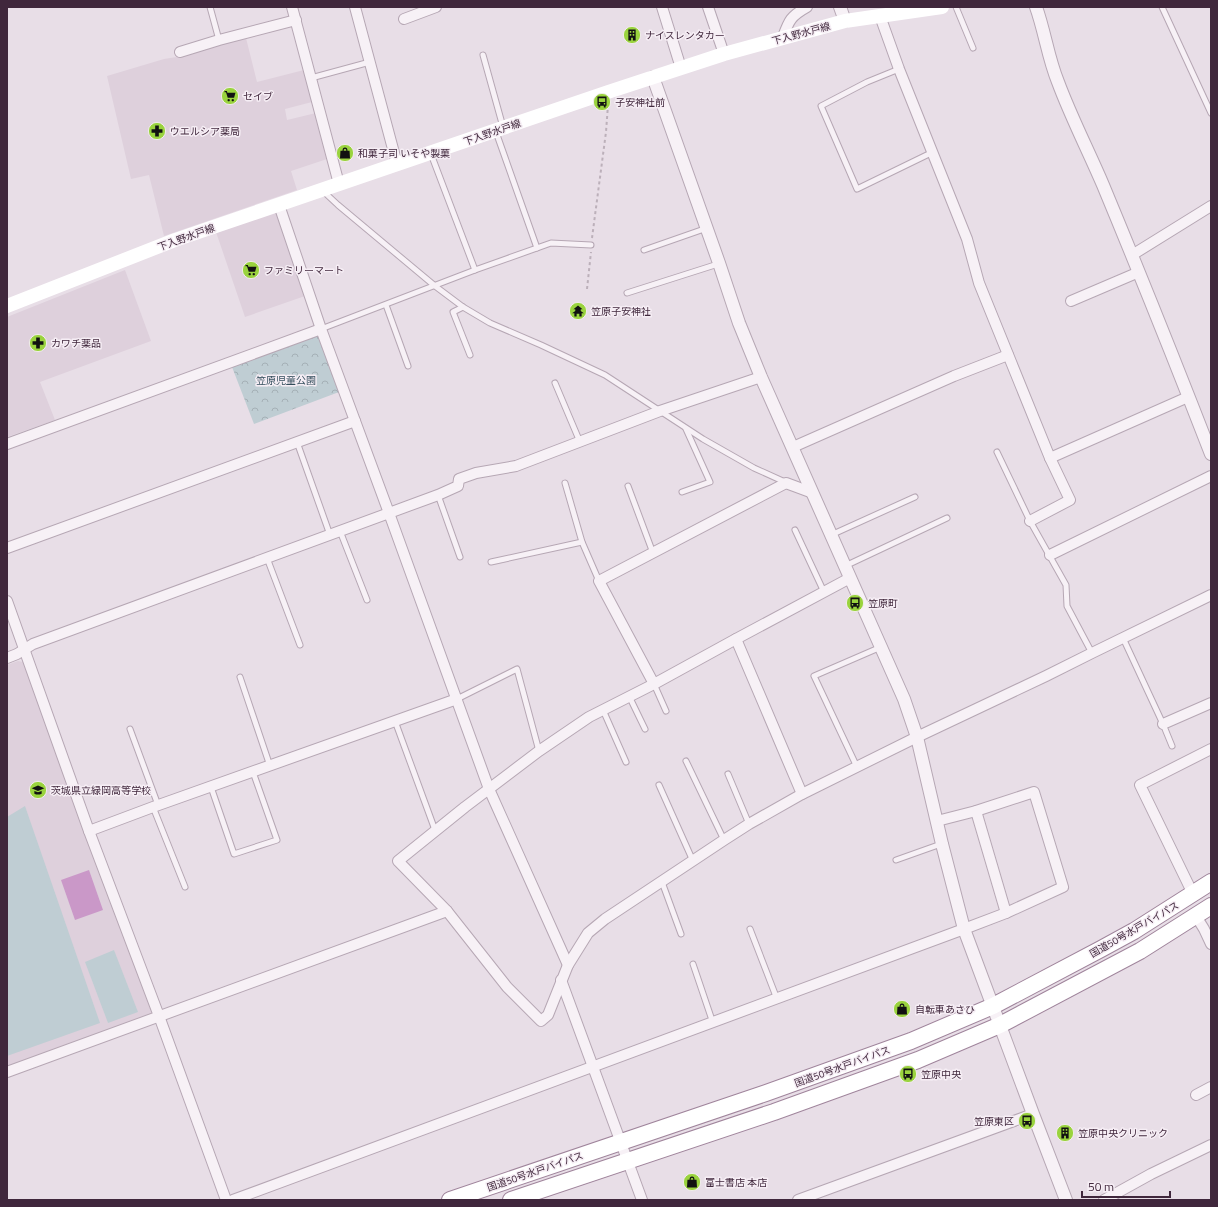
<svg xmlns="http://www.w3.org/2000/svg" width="1218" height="1207" viewBox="0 0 1218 1207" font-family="'Titillium Web','Noto Sans JP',sans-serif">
<defs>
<pattern id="forest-crowns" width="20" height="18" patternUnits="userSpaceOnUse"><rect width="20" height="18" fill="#bfcdd3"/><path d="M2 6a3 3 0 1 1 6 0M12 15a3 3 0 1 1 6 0" fill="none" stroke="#a5b0b6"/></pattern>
</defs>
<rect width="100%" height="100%" fill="#e8dee7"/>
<g fill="#ded0dc">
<polygon points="246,38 257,82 304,70 312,102 285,109 287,120 316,113 327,159 291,171 297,190 164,236 149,175 131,179 107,76 164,59 183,56 195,51"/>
<polygon points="275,211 305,296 245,317 216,232"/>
<polygon points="125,270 151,341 40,382 55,420 7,437 7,317"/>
<polygon points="18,661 23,662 152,1014 7,1067 7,665"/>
</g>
<polygon fill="url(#forest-crowns)" points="318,335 339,392 254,424 232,367"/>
<g fill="#bfcdd3">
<polygon points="25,806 100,1023 7,1056 7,817"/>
<polygon points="114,950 138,1012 108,1023 85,962"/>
</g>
<polygon fill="#ca98c8" points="89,870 103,910 75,920 61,880"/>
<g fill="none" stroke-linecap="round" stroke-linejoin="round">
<defs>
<g id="service">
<polyline points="210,7 219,40"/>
<polyline points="956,7 973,48"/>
<polyline points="1162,7 1211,113"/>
<polyline points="483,55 503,127"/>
<polyline points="899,69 867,82 821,106 857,189 933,152"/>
<polyline points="311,78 370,62"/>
<polyline points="496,132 537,248"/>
<polyline points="431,154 475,270"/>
<polyline points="323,191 338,205 435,286 463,307 490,323 541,345 605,375 703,439 754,468 785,482"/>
<polyline points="644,250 707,228"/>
<polyline points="627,293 718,264"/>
<polyline points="386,305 408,366"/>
<polyline points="463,307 453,312 470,355"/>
<polyline points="321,329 475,270 551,243 591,245"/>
<polyline points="555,383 580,442"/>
<polyline points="297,442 330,535"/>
<polyline points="997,452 1030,521 1066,585 1067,606 1092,653"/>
<polyline points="565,483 582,542 599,581"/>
<polyline points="628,486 653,553"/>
<polyline points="682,492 710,482 686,429"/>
<polyline points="438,495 460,557"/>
<polyline points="795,530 824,592"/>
<polyline points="340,531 367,600"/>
<polyline points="831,535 915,497"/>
<polyline points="267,558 300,645"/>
<polyline points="491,562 582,542"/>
<polyline points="845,566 947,518"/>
<polyline points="1123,638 1163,724 1172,746"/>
<polyline points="240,677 270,766"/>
<polyline points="654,684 666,711"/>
<polyline points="629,696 645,729"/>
<polyline points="457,699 517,669 539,751"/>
<polyline points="603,710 626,762"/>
<polyline points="395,721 435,830"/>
<polyline points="130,729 158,805"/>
<polyline points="686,761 724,840"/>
<polyline points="857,767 814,676 881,647"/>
<polyline points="728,774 749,824"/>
<polyline points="659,785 693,861"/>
<polyline points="211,787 234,854 277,840 253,772"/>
<polyline points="153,807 185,887"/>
<polyline points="896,860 941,844"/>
<polyline points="662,882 681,934"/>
<polyline points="750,929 777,999"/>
<polyline points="693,964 713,1023"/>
</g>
<g id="minor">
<polyline points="292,7 339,184"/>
<polyline points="355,7 397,164"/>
<polyline points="662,7 681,68"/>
<polyline points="708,7 724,54"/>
<polyline points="880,16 899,69 967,239 979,283 1050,458 1070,500 1030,521"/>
<polyline points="404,19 436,7"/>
<path d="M 783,37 C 789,20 791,16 807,7"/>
<polyline points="180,52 219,40 296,20"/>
<polyline points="279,205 321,329 389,513 489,789 568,965"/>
<polyline points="1132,255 1211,206"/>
<polyline points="1071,301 1139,272"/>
<polyline points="7,444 321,329"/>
<polyline points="793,447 954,376 1008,355"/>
<polyline points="1050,458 1188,397"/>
<polyline points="7,548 355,421"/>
<polyline points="1050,555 1211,476"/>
<polyline points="850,578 736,639 654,684 589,717 539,751 465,807 398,861 447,911 507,987 541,1021 548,1015 568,965 588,933 605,919 724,840 749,824 802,794 917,737 1046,676 1092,653 1211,595"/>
<polyline points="7,601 89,831 159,1016 226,1200"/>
<polyline points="736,639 802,794"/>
<polyline points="7,658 17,654 33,644 438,495 458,486 459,479 476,473 516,466 660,411 761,377"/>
<polyline points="654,684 599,581 786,483 813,493"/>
<polyline points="1163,724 1211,703"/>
<polyline points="976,811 1006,913"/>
<polyline points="89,831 153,807 457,699"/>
<polyline points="1193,894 1140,785 1211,749"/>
<polyline points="1196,916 1204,929 1211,944"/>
<polyline points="561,980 642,1200"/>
<polyline points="7,1072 447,911"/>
<polyline points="1196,1095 1211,1087"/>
<polyline points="233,1200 964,929 1006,913 1063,887 1034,792 976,811 937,821"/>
<polyline points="798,1200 1033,1114"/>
<polyline points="1104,1200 1151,1174 1211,1145"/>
</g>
<g id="tertiary">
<polyline points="840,7 845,21"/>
<path d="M 1036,7 C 1045,32 1048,58 1058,82 C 1071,117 1088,150 1103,185 C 1140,274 1176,364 1211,454"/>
<polyline points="653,77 719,263 739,323 761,377 904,699 917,737 942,844 964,929 1033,1114 1066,1200"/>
</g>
<g id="trunk">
<polyline points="450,1200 766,1093 911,1041 993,1006 1101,949 1134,931 1211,882"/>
<polyline points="511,1200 774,1112 918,1060 1000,1025 1140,951 1211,906"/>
</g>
</defs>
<use href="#service" stroke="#b6a7b4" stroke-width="7"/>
<use href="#minor" stroke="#b6a7b4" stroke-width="12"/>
<use href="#tertiary" stroke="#b6a7b4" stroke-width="14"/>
<use href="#trunk" stroke="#a0859c" stroke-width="18"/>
<g stroke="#bcb0ba" stroke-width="2" stroke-dasharray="3 3" stroke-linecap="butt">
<polyline points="592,238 606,132 608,105"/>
<polyline points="587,289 591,252"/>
</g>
<use href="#service" stroke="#f7f1f6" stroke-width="5"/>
<use href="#minor" stroke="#f7f1f6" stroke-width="10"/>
<use href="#tertiary" stroke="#f7f1f6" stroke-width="12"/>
<polyline stroke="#fff" stroke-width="14" points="7,306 175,240 608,92 724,54 845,21 942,7"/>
<use href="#trunk" stroke="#fff" stroke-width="16"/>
</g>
<defs>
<symbol id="building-disc" viewBox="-11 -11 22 22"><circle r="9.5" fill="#9ad33e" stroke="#f6eef5"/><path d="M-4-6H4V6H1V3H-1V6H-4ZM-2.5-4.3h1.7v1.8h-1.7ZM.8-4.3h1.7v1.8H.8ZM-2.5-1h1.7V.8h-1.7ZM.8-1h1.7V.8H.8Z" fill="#111"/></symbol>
<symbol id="supermarket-disc" viewBox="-11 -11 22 22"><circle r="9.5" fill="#9ad33e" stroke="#f6eef5"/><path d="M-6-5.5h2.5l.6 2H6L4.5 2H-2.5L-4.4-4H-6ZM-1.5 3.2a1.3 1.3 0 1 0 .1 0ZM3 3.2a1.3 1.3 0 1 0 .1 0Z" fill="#111"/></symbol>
<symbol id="bus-disc" viewBox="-11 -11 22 22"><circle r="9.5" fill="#9ad33e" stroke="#f6eef5"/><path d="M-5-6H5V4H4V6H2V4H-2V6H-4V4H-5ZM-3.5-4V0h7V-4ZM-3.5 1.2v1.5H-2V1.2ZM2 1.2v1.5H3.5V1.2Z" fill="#111"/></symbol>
<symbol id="pharmacy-disc" viewBox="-11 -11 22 22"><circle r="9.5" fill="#9ad33e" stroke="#f6eef5"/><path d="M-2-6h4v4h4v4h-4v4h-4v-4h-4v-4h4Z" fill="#111"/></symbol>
<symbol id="shop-disc" viewBox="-11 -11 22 22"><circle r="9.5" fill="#9ad33e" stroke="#f6eef5"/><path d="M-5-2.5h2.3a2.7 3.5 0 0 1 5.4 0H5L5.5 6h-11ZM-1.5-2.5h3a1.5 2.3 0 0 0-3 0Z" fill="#111"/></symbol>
<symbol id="temple-disc" viewBox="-11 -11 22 22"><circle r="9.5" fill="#9ad33e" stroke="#f6eef5"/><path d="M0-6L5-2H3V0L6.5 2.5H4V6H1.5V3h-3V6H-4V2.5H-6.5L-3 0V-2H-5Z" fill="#111"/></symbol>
<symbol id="school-disc" viewBox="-11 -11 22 22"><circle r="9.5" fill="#9ad33e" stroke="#f6eef5"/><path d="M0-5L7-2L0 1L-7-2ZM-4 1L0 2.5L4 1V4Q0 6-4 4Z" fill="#111"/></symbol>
</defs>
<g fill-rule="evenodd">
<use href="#building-disc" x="622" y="25" width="20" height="20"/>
<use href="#supermarket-disc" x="220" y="86" width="20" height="20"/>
<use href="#bus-disc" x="592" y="92" width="20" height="20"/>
<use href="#pharmacy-disc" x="147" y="121" width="20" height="20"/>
<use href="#shop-disc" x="335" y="143" width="20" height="20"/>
<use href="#supermarket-disc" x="241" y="260" width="20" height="20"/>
<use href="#temple-disc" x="568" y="301" width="20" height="20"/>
<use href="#pharmacy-disc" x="28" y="333" width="20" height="20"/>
<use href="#bus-disc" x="845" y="593" width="20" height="20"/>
<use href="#school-disc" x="28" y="780" width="20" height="20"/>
<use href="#shop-disc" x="892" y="999" width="20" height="20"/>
<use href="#bus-disc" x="898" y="1064" width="20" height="20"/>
<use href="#bus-disc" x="1017" y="1111" width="20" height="20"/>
<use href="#building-disc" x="1055" y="1123" width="20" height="20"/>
<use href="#shop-disc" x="682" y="1172" width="20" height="20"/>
</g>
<g text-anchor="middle" stroke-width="3" stroke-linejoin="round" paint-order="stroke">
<g font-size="10" fill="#40273c" stroke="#f6eef5">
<text transform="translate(801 33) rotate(-15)" y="4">下入野水戸線</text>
<text transform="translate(492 132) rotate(-19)" y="4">下入野水戸線</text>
<text transform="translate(186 237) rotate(-20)" y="4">下入野水戸線</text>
<text transform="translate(1134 929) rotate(-30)" y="4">国道50号水戸バイパス</text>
<text transform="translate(842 1066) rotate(-20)" y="4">国道50号水戸バイパス</text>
<text transform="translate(535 1171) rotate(-19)" y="4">国道50号水戸バイパス</text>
</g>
<g font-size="10" fill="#40273c" stroke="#f6eef5" text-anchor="start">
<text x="645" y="39">ナイスレンタカー</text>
<text x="243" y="100">セイブ</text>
<text x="615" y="106">子安神社前</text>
<text x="170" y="135">ウエルシア薬局</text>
<text x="358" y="157">和菓子司 いそや製菓</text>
<text x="264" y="274">ファミリーマート</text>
<text x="591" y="315">笠原子安神社</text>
<text x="51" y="347">カワチ薬品</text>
<text x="868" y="607">笠原町</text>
<text x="51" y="794">茨城県立緑岡高等学校</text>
<text x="915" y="1013">自転車あさひ</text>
<text x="921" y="1078">笠原中央</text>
<text x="1014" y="1125" text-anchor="end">笠原東区</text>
<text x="1078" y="1137">笠原中央クリニック</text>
<text x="705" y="1186">富士書店 本店</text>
</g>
<g font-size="10" fill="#344e5c" stroke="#f6eef5">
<text x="286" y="384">笠原児童公園</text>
</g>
</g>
<rect width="1218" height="1207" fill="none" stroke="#40273c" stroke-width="16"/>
<path d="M1082 1191v6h88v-6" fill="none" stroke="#40273c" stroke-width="2"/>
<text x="1088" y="1191" font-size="12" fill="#40273c" stroke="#f6eef5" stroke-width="3" paint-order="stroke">50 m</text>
</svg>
